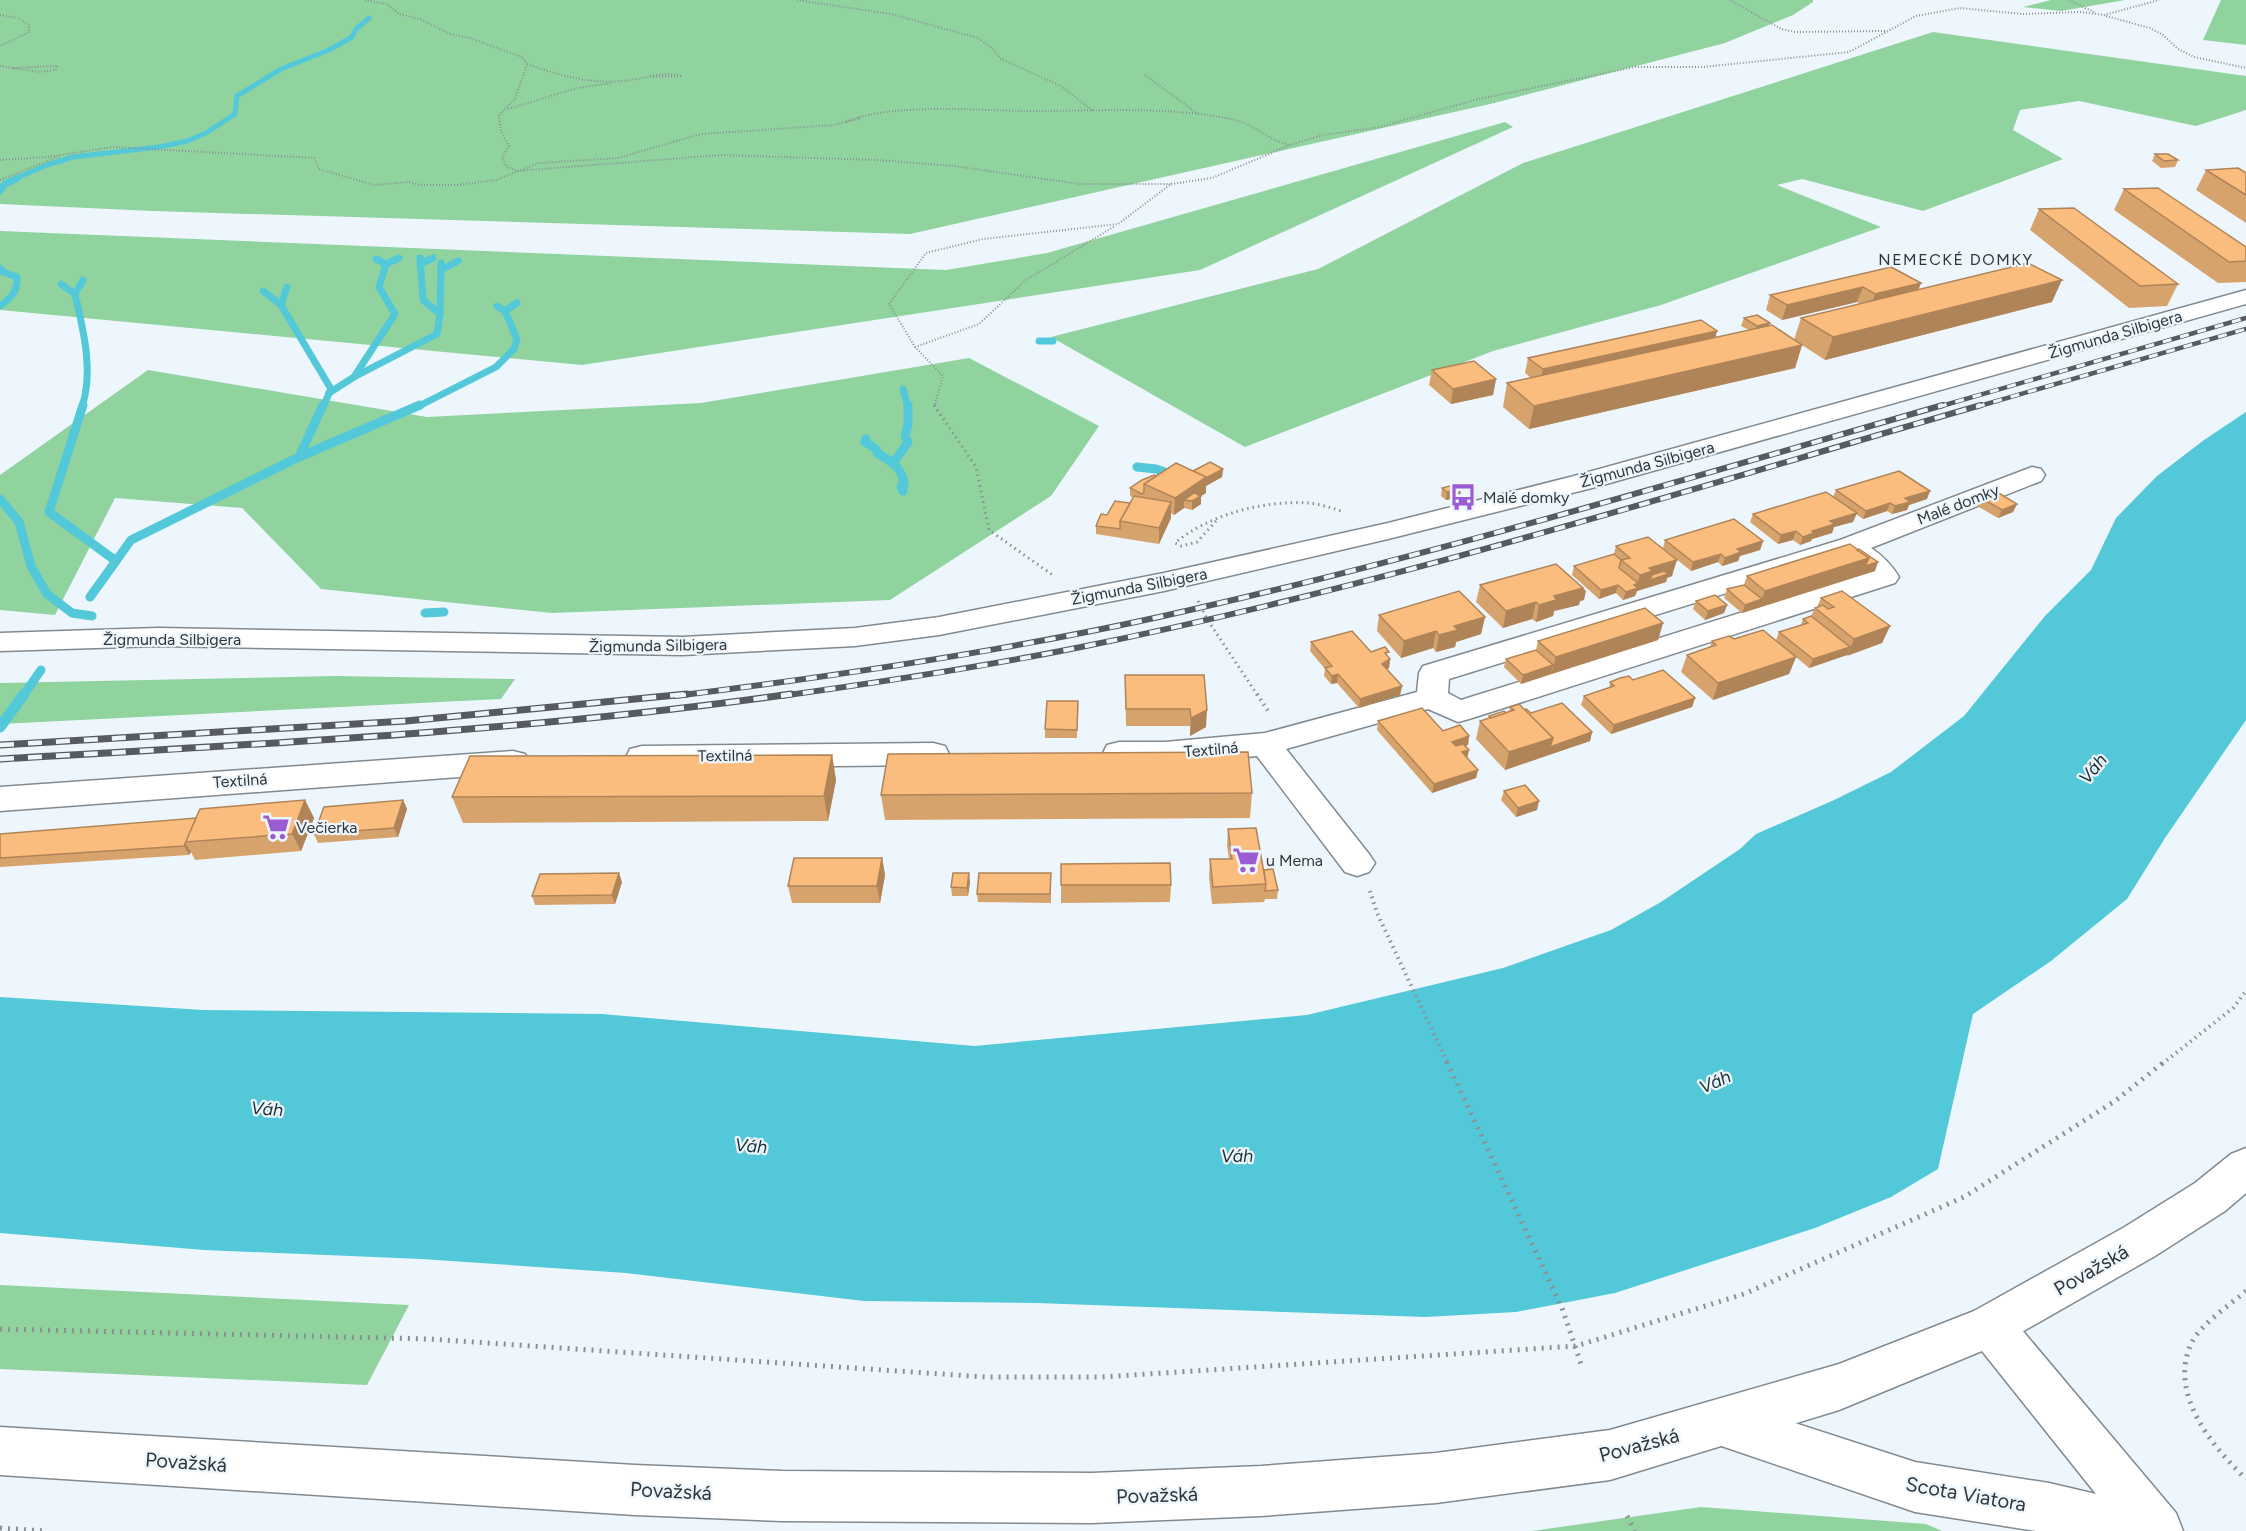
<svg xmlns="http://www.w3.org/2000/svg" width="2246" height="1531" viewBox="0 0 2246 1531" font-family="Figtree,sans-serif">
<rect width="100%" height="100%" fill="#edf6fd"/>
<g fill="#90d39f">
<polygon points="0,0 1813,0 1813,2 1793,15 1725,43 1490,104 910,234 153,211 0,204"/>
<polygon points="2051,0 2125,0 2061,11 2023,7"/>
<polygon points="2221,0 2246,0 2246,45 2203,40"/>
<polygon points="1933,32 2246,76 2246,110 2196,126 2079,101 2020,110 2013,130 2063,159 1923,211 1802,179 1777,185 1881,227 1661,305 1493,351 1245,447 1051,337 1318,269 1523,163"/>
<polygon points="1505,122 1513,127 1200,270 582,365 0,310 0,231 946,270 1047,253"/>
<polygon points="969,358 1099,426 1051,496 890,600 552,613 321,589 242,508 115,498 55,615 0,610 0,475 148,370 427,417 701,403"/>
<polygon points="336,676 515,679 501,699 0,724 0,683"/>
<polygon points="0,1285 409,1305 367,1385 0,1369"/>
<polygon points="1701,1507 1926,1524 1942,1531 1532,1531"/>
</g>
<polygon fill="#53c8d8" points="2246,412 2246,720 2165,838 2127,899 2051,961 1973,1014 1938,1169 1891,1197 1815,1228 1615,1293 1516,1312 1425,1317 1036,1303 864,1301 626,1273 422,1259 204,1250 0,1233 0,997 203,1010 602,1014 974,1046 1307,1015 1503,968 1611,930 1661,902 1740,849 1756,834 1832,801 1891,772 1964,716 2045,616 2091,570 2116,518 2157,476 2204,440"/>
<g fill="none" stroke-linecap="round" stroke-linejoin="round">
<polyline stroke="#53c8d8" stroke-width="5" points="14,179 47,165 73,157 159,147 187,141 206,133 235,114 237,96 281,69 329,50 352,37 356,29 369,18"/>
<g stroke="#53c8d8" stroke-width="7">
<polyline points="0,191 5,184 18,178"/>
<polyline points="386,264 399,258"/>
<polyline points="420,264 433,258"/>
<path d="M 0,268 L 3,272 L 17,277 C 18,291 11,298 0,306"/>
<polyline points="441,270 458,261"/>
<path d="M 61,284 L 75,294 C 83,329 94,371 82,407"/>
<polyline points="263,291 281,305 331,389 323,407"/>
<polyline points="75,294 83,280"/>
<polyline points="281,305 287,287"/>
<polyline points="505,311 517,303"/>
<polyline points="440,314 441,263"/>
<polyline points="1039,341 1053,341"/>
<polyline points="354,377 437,334 440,314 423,300 420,258"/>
<polyline points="903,389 908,407"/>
<polyline points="329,393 354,377 395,314 379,287 386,264 376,259"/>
<polyline points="417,407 496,367 514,349 517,339 505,311 497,306"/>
</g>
<g stroke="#53c8d8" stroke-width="9">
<polyline points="83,405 49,512 116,561 90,597"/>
<path d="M 866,439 L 865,442 L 876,449 L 877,453 C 891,461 903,468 904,485 L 901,486 L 904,486 L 901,487 L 903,491"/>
<polyline points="299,457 420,405"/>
<polyline points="894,462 908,442 905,436 908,425 908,405"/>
<polyline points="1137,467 1156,469 1177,476"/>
<polyline points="0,499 19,522 31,566 47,594 72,613 92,616"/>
<polyline points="116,561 131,540 299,457 323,405"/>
<polyline points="425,613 444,612"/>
<polyline points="23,696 41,670"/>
</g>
<polyline stroke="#53c8d8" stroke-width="11" points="0,727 24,694"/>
<defs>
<g id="minor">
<polygon points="2246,290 2246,304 1592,488 1388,539 1164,591 939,635 855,646 683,655 158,646 0,651 0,633 158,628 683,637 855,628 939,617 1164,573 1388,523 1574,476"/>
<path d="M 2032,467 L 2041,469 L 2045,475 L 2041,481 L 1871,548 C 1883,556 1891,564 1899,577 L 1895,583 L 1469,719 L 1458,722 L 1428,709 L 1286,749 L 1369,854 L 1375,863 L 1369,872 L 1357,876 L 1345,872 L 1257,756 C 1214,760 1148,772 1107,761 L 1103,753 L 1107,745 L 1119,742 L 1165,742 L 1265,733 L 1417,692 L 1419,673 L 1423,666 L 1840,540 ZM 1846,556 L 1868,573 L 1461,700 L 1448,693 L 1449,679 Z"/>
<polygon points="933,743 945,746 949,754 945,762 933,765 642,768 630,765 626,757 630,749 642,746"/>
<polygon points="513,751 525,754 529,762 525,770 513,773 0,811 0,787"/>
<polygon points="1990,1304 2006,1311 2176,1513 2183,1531 2036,1531 1915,1512 1704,1440 1697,1423 1704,1406 1721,1399 1915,1462 2049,1483 2096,1494 1974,1341 1967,1326 1974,1311"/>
</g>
<polygon id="major" points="2246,1148 2246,1193 2225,1211 2155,1256 2006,1341 1839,1410 1610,1480 1436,1503 1261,1516 1092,1523 782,1521 635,1515 0,1475 0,1427 635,1465 782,1471 1092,1473 1261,1466 1436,1453 1610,1430 1839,1364 1974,1311 2123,1228 2195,1183 2231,1154"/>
</defs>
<use href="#minor" stroke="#828a90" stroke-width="3"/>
<use href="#major" stroke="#828a90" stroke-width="3"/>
<g stroke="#8b9095" stroke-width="2" stroke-dasharray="1 2" stroke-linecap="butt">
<polyline points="365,0 387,4 399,14 420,19 450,34 470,38 522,57 527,64 515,99 499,115 501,131 509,146 502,157 506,166 516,171 721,155 878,160 954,166 1080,184 1171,184"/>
<polyline points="797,0 891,14 978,38 992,48 1001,59 1061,86 1093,111"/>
<polyline points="1730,0 1781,29 1795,32 1886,31"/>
<polyline points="2069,0 2096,13"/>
<polyline points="0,15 18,18 29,25 29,32 0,46"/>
<polyline points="2106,16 2150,28 2163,35 2178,49 2194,57 2246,68"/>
<path d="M 527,64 C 558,75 589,84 622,81 C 642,80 663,70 682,76 L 651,77"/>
<polyline points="0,66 13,68"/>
<polygon points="57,66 56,70 38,72 13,68"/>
<polyline points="1145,75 1198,114"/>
<polyline points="508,109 577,88 611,83"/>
<path d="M 859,117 L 860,119 L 845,122 C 893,102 978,111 1031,111 C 1096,111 1167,106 1231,119 C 1255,124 1268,140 1289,145"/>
<polyline points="0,160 47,157 113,147 314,158 319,169 374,185 408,182 421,185 458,185 496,180 539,163 618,158 701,134 834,125 845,122"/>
<polyline points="0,180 60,156"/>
<polyline points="915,347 979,324 1026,280 1115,226"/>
<polyline points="934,407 943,376 915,347 889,304 926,253 983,239 1118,224 1171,184 1212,178 1290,145 1323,135 1380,127 1474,100 1635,67 1703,67 1849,52 1916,16 1960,8 2022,14 2080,12 2104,15 2159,0"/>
</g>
<g stroke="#8b9095" stroke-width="3" stroke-dasharray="1.5 4" stroke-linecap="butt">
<polyline points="934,405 976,467 989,530 1054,576"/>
<path d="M 1216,521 L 1197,542 L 1181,546 L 1175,543 C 1208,515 1264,500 1308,503 C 1320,504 1332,508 1344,512"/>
<polyline points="1198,601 1207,619 1258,696"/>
</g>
<g stroke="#8b9095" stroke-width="4" stroke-dasharray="1.5 4.5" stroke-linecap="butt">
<polyline points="1257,694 1270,714"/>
<polyline points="1370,891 1377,913 1448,1064"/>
<polyline points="2162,1064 2233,1008 2246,991"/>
</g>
<g stroke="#8b9095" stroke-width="5" stroke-dasharray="2 6" stroke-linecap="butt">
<polyline points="1447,1062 1562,1308 1582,1367"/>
<path d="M 2246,1291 C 2231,1304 2201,1324 2192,1342 C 2167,1393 2212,1446 2246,1479"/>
<polyline points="0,1329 429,1339 985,1377 1102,1377 1576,1346 1744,1294 1964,1197 2115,1101 2164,1062"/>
<polyline points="1627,1516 1635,1531"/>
<polyline points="0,1528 44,1531"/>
</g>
<use href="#minor" fill="#fff" fill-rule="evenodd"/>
<use href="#major" fill="#fff" fill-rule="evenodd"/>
<defs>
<g id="rail-far2">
<polyline points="1938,407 2246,318"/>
<polyline points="1976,407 2246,329"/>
</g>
<g id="rail-far1">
<path d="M 675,696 C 837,676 999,652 1159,617 C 1424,558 1683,480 1943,405"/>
<path d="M 781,696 C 881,682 982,667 1081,647 C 1386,586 1683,491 1981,405"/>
</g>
<g id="rail">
<polyline points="0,745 406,721 687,694"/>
<path d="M 0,759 C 264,744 529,731 791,694"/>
</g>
</defs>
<use href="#rail-far2" stroke="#575b5f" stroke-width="4.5"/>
<use href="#rail-far1" stroke="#575b5f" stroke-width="6"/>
<use href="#rail" stroke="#575b5f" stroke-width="7"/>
<use href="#rail-far2" stroke="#edf6fd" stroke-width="3" stroke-dasharray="9" stroke-linecap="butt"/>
<use href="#rail-far1" stroke="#edf6fd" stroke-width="4" stroke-dasharray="11" stroke-linecap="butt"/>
<use href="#rail" stroke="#edf6fd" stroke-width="4.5" stroke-dasharray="14" stroke-linecap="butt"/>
</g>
<g fill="#d7a36c">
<polygon points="2155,154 2178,160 2175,167 2161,168 2152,161"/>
<polygon points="2206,170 2246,173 2246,223 2196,190"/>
<polygon points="2124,189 2246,247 2246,282 2218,283 2114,210"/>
<polygon points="2039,209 2178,284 2167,306 2129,308 2030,230"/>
<polygon points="1891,267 1921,283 1918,290 2052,302 1825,360 1802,345 1795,368 1529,429 1503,407 1507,383 1531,378 1525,373 1528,358 1717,331 1715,338 1749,330 1741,326 1744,318 1770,323 1769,326 1794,340 1801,318 1860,304 1857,302 1782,320 1766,310 1770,295"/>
<polygon points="1432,370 1496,379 1493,395 1451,404 1429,385"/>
<polygon points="1223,469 1222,477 1206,486 1206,493 1201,496 1201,504 1192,510 1184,508 1174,515 1171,513 1171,518 1159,544 1096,534 1096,526 1107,515 1130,503 1133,497 1130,496 1130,488 1156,476 1193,471"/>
<polygon points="1442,488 1461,489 1460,497 1446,500 1441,496"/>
<polygon points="1836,490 1927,499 1909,505 1907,510 1892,514 1887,511 1863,519 1856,514 1853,522 1834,527 1832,533 1812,539 1811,541 1800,545 1793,540 1778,544 1750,522 1753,514 1833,497"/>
<polygon points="1981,498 2017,504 2013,512 1998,518 1977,506"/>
<polygon points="1665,540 1763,541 1760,550 1740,556 1738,561 1722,566 1718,562 1691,571 1663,548"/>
<polygon points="1616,546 1672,576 1667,578 1666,582 1637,591 1635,596 1623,600 1616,593 1599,599 1572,575 1574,566 1614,554"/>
<polygon points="1857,550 1875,571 1742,613 1724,598 1727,589 1744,585 1747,576"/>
<polygon points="1480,585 1584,600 1580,601 1579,605 1554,611 1553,616 1536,622 1532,619 1503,628 1476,602"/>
<polygon points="1821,598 1890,626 1882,643 1809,668 1776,640 1779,632 1801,625 1803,619 1811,616 1815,608 1817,607"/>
<polygon points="1696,601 1727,605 1724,613 1705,620 1693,609"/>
<polygon points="1379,615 1485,617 1481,634 1456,642 1455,647 1436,652 1433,648 1401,658 1377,631"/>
<polygon points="1663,623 1658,640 1521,684 1504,667 1506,659 1536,650 1538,641"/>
<polygon points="1734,639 1796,657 1789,674 1713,700 1681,672 1687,655 1710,647 1712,641"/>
<polygon points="1311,642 1371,652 1388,657 1390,659 1389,668 1386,669 1402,686 1400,695 1359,708 1337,683 1331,684 1324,676 1325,669 1310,651"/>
<polygon points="1125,675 1204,675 1206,727 1190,736 1190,726 1126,726"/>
<polygon points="1633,680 1695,698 1692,707 1611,734 1581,705 1584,696 1609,688 1610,682"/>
<polygon points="1078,701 1077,738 1045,738 1045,729"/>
<polygon points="1510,707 1524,710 1531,713 1592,732 1590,741 1505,770 1476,739 1480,721 1488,719 1489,716 1509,712"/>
<polygon points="1378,721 1469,736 1468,745 1464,746 1467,758 1478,770 1476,778 1432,793 1377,730"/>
<polygon points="832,755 836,780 828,821 463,823 452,797"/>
<polygon points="1504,791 1537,810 1516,817 1501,800"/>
<polygon points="1252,793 1250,818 885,820 881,795"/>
<polygon points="305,800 314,818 301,851 195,860 191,852 189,855 0,867 0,834 196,818"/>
<polygon points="403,800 407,809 398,837 318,843 314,834"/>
<polygon points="1228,829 1264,870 1278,890 1277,899 1265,899 1264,902 1212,904 1209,877 1210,859 1229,859 1227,846"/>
<polygon points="882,858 885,875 880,903 792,903 788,886"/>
<polygon points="1051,873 1051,903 978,902 977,894"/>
<polygon points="622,882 615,904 535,905 532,896"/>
<polygon points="970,882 968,896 952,896 951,887"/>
<polygon points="1061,885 1171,885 1170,902 1061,903"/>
</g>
<g fill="#af8458">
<polygon points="2062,280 2052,302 1825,360 1833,337"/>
<polygon points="1921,283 1915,298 1870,309 1875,294"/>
<polygon points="1863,287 1857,302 1782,320 1787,305"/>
<polygon points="1770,323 1767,331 1754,334 1757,326"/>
<polygon points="1717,331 1713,346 1539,385 1543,369"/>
<polygon points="1802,345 1795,368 1529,429 1534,406"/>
<polygon points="1496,379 1493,395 1451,404 1453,389"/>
<polygon points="1223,469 1222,477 1206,486 1206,493 1201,496 1201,504 1192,510 1192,501 1184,500 1184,508 1174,515 1175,498 1206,477"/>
<polygon points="1461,489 1460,497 1446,500 1447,492"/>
<polygon points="1930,491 1927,499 1909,505 1907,510 1892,514 1895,506 1905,498"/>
<polygon points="1171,502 1171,518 1159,544 1159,528"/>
<polygon points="1890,503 1887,511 1863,519 1866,511"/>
<polygon points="2017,504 2013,512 1998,518 2002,510"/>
<polygon points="1857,513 1853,522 1834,527 1832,533 1812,539 1811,541 1800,545 1803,537 1830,521"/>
<polygon points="1796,531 1793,540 1778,544 1781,535"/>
<polygon points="1763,541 1760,550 1740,556 1738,561 1722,566 1725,558 1737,549"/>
<polygon points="1721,554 1718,562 1691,571 1693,562"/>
<polygon points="1869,558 1862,575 1742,613 1745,605 1762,599 1765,591"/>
<polygon points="1677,560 1672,576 1667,578 1666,582 1637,591 1635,596 1623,600 1626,592 1634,585 1638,583 1636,588 1640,575 1649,568"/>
<polygon points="1878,562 1875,571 1862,575 1865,566"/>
<polygon points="1618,585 1616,593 1599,599 1601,590"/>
<polygon points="1583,588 1586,591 1584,600 1580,601 1579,605 1554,611 1553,616 1536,622 1539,605 1554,596"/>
<polygon points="1536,602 1532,619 1503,628 1506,611"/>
<polygon points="1727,605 1724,613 1705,620 1708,611"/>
<polygon points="1485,617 1481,634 1456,642 1455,647 1436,652 1439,635 1454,626"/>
<polygon points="1663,623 1658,640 1551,674 1556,657"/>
<polygon points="1890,626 1882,643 1847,656 1854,639"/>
<polygon points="1436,631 1433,648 1401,658 1404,641"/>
<polygon points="1850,647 1847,655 1809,668 1813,659"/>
<polygon points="1796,657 1789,674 1713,700 1718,683"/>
<polygon points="1390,659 1389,668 1380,673 1382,664"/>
<polygon points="1553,665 1551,674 1521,684 1523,675"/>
<polygon points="1338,674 1337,683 1331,684 1332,676"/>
<polygon points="1402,686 1400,695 1359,708 1360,699"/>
<polygon points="1695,698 1692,707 1611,734 1614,725"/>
<polygon points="1207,710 1206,727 1190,736 1191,718"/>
<polygon points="1592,732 1590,741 1505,770 1509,752 1553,738"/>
<polygon points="1469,736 1468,745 1451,750 1452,742"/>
<polygon points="1469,750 1467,759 1462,752"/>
<polygon points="832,755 836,780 828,821 824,796"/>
<polygon points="1478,770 1476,778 1432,793 1434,784"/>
<polygon points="305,800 314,818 301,851 292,834"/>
<polygon points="403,800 407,809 398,837 394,828"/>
<polygon points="1539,801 1537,810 1516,817 1518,808"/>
<polygon points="185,843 191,852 189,855 184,846"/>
<polygon points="882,858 885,875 880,903 877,886"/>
<polygon points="619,873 622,882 615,904 612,895"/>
<polygon points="969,873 970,882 968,896 967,888"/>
</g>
<g fill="#fabd7e" stroke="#af8458" stroke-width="1.5">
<polygon points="2155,154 2168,154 2178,160 2164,161"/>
<polygon points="2238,168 2246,173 2246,195 2206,170"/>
<polygon points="2158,188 2246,247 2246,261 2229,262 2124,189"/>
<polygon points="2074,208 2178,284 2140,286 2039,209"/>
<polygon points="2028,263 2062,280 1833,337 1801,318"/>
<polygon points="1891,267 1921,283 1875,294 1863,287 1787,305 1770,295"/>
<polygon points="1757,315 1770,323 1757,326 1744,318"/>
<polygon points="1701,320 1717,331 1543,369 1528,358"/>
<polygon points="1772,325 1802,345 1534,406 1507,383"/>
<polygon points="1474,361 1496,379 1453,389 1432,370"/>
<polygon points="1210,462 1223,469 1206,478 1206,477 1193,471"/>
<polygon points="1176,463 1206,477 1175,498 1144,484"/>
<polygon points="1899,471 1930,491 1905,498 1910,502 1895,506 1890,503 1866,511 1836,490"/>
<polygon points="1154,475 1156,476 1144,484 1144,492 1142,494 1130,488 1142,480"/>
<polygon points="1457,484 1461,489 1447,492 1442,488"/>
<polygon points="1826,492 1857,513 1830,521 1835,524 1812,531 1814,533 1803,537 1796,531 1781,535 1753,514"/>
<polygon points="1997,492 2017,504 2002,510 1981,498"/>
<polygon points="1194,493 1201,496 1192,501 1184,500"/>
<polygon points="1134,496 1171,502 1159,528 1120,521"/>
<polygon points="1115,501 1130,503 1120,521 1120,529 1096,526 1101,514 1107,515"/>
<polygon points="1734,519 1763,541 1737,549 1741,552 1725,558 1721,554 1693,562 1665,540"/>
<polygon points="1648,537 1677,560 1649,568 1653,571 1640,575 1621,560 1630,558 1616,546"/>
<polygon points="1850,544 1869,558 1765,591 1747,576"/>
<polygon points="1859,549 1878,562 1865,566 1869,558 1857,550"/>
<polygon points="1614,554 1621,560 1619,568 1638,583 1634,585 1638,588 1626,592 1618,585 1601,590 1574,566"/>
<polygon points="1556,564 1583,588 1554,596 1557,600 1549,602 1539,605 1536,602 1506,611 1480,585"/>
<polygon points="1664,571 1668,574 1650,580 1652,575"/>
<polygon points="1744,585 1762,599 1745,605 1727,589"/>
<polygon points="1459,591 1485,617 1454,626 1458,630 1439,635 1436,631 1404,641 1379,615"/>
<polygon points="1842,591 1890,626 1854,639 1815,608 1823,605 1828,609 1834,607 1821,598"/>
<polygon points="1715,595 1727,605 1708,611 1696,601"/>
<polygon points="1645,608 1663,623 1556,657 1538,641"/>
<polygon points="1811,616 1850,647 1813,659 1779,632 1808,623 1803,619"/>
<polygon points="1763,630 1796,657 1718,683 1687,655 1716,645 1712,641 1729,636 1734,639"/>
<polygon points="1352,631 1371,652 1385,647 1389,652 1385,653 1390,659 1382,664 1402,686 1360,699 1338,674 1332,676 1325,668 1332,666 1311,642"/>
<polygon points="1536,650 1553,665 1523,675 1506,659"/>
<polygon points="1663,670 1695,698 1614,725 1584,696 1614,686 1610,682 1620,678 1629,676 1633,680"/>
<polygon points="1125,675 1204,675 1207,710 1191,718 1190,709 1126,709"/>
<polygon points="1047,701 1078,701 1077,730 1045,729"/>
<polygon points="1562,703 1592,732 1550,747 1553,738 1524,710 1526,709 1531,713"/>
<polygon points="1519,704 1553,738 1509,752 1480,721 1514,710 1510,707"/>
<polygon points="1422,708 1443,731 1460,725 1469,736 1452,742 1456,746 1463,744 1469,750 1462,752 1478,770 1434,784 1378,721"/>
<polygon points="1504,711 1506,713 1491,718 1489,716"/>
<polygon points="1248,752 1252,793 881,795 888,754"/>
<polygon points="832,755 824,796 452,797 470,756"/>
<polygon points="1525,785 1539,801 1518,808 1504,791"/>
<polygon points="305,800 292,834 185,842 200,809"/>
<polygon points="403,800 394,828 314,834 324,807"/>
<polygon points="196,818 184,846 0,858 0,834"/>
<polygon points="1256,828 1266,884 1213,887 1210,859 1232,859 1228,829"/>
<polygon points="794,858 882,858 877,886 788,886"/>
<polygon points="1170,863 1171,885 1061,885 1061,864"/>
<polygon points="1273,869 1278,890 1265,891 1266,884 1264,870"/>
<polygon points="619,873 612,895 532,896 540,874"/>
<polygon points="953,873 969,873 967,888 951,887"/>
<polygon points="979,873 1051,873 1050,894 977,894"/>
</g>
<defs>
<symbol id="bus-bare" viewBox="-9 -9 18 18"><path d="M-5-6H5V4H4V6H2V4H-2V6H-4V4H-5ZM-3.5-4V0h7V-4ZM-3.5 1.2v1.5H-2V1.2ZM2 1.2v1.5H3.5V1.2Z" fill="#9b5cd2" stroke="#edf6fd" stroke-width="2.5" paint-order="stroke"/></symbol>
<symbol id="supermarket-bare" viewBox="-9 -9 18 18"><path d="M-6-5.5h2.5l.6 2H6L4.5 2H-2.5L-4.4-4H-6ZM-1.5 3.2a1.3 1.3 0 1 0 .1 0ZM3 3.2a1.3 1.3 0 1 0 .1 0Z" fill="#9b5cd2" stroke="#edf6fd" stroke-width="2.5" paint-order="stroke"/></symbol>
</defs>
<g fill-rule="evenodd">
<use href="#bus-bare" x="1444" y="478" width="38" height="38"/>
<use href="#supermarket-bare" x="257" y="808" width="38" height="38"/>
<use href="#supermarket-bare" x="1227" y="841" width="38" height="38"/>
</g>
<g text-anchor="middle" stroke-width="4.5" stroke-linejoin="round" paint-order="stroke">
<g font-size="16" letter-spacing="1.5" fill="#333639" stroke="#edf6fd">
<text x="1956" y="265">NEMECKÉ DOMKY</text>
</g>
<g font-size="16" fill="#333639" stroke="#edf6fd">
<text transform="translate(2115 334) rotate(-16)" y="6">Žigmunda Silbigera</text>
<text transform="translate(1647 464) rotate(-15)" y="6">Žigmunda Silbigera</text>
<text transform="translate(1958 504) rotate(-21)" y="6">Malé domky</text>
<text transform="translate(1139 586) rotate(-11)" y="6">Žigmunda Silbigera</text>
<text x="172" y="645">Žigmunda Silbigera</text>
<text transform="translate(658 645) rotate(-1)" y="6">Žigmunda Silbigera</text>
<text transform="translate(1211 749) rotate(-5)" y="6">Textilná</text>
<text transform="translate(725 755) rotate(-1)" y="6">Textilná</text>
<text transform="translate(240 780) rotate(-4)" y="6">Textilná</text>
</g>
<g font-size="16" fill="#333639" stroke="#edf6fd" text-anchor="start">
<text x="1483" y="503">Malé domky</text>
<text x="296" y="833">Večierka</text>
<text x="1266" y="866">u Mema</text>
</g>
<g font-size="18" font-style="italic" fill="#1b3033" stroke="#edf6fd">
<text transform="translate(2093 769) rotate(-51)" y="6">Váh</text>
<text transform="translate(1715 1082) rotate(-24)" y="6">Váh</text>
<text transform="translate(267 1109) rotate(4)" y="6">Váh</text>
<text transform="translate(751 1146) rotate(4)" y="6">Váh</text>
<text transform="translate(1237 1156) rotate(-1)" y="6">Váh</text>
</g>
<g font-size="20" fill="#333639" stroke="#edf6fd">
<text transform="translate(2091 1270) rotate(-30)" y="7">Považská</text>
<text transform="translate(1639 1445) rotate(-15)" y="7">Považská</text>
<text transform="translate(186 1462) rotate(4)" y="7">Považská</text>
<text transform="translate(671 1491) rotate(3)" y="7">Považská</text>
<text transform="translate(1966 1494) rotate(10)" y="7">Scota Viatora</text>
<text transform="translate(1157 1495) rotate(-2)" y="7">Považská</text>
</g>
</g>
</svg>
